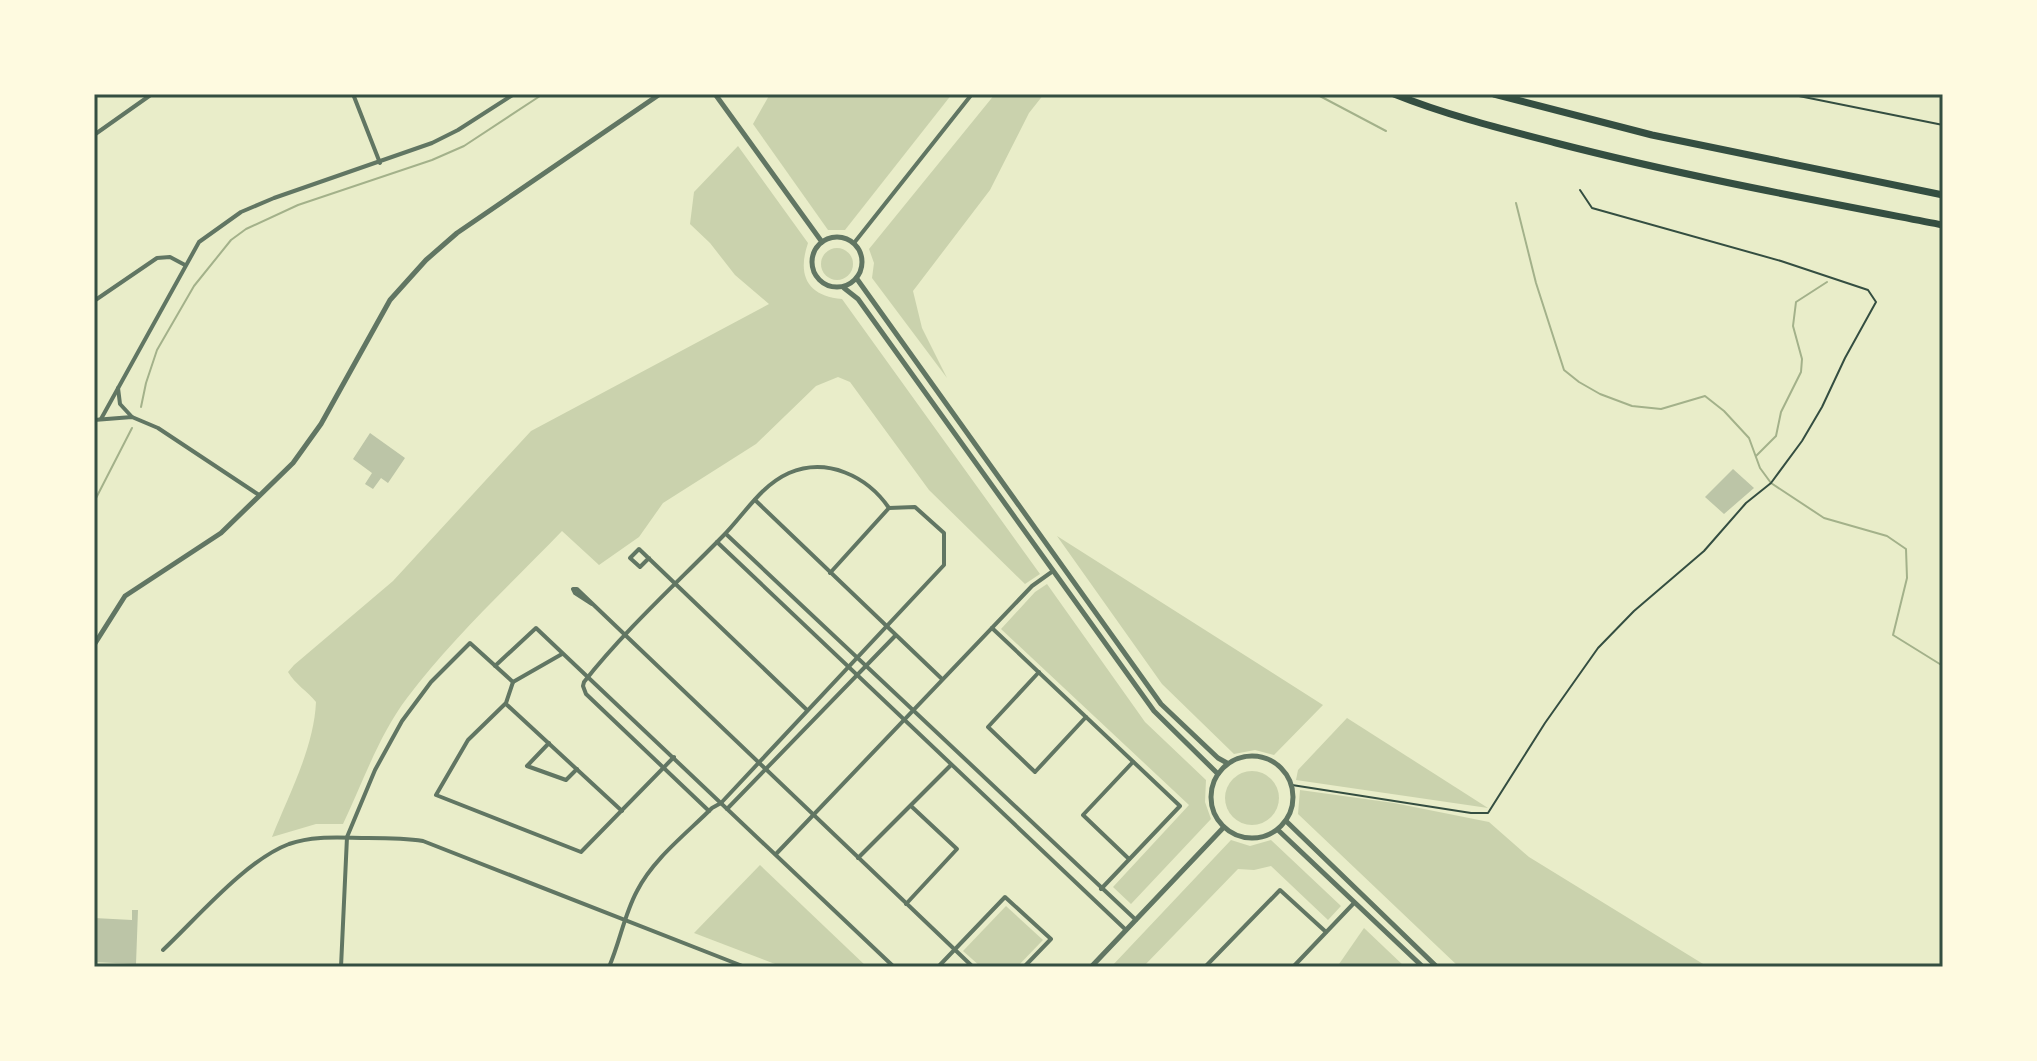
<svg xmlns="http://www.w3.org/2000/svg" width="2037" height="1061" viewBox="0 0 2037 1061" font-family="Helvetica,sans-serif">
<rect width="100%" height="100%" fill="#e9edc9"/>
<g fill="#cad2ad">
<polygon points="770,94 952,94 845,230 828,230 753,124"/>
<polygon points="995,94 1044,94 1029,113 990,190 913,291 922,328 947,378 872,278 874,263 869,249"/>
<path d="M 738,146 L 808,243 C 797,275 807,296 842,299 L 1040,574 L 1025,584 L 929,490 L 850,382 L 838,377 L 816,386 L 756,444 L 663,503 L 639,537 L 599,565 L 562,531 C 510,585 452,638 407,698 C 379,735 363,782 343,824 L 316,824 L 272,837 C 289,794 314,748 316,702 C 307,691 295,684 288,672 L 294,665 L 393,581 L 531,431 L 769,304 L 735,275 L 710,243 L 690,224 L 694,192 Z"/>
<circle cx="837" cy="264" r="16"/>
<polygon points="1057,536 1323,705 1274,755 1255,750 1234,754 1162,684"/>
<polygon points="1047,584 1145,722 1206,780 1205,802 1211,819 1131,904 1113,887 1189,805 1001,629 1035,592"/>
<polygon points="1347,718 1488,808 1296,780 1298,770"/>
<circle cx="1252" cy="798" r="27"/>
<polygon points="1300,790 1394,803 1489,822 1529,857 1708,967 1459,967 1298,814"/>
<polygon points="1231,840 1250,846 1271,840 1341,906 1328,920 1271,866 1254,870 1238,869 1143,967 1111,967"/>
<polygon points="760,865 867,967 783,967 694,933"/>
<polygon points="1006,906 1043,940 1017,967 981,967 963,951"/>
<polygon points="1364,928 1405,967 1337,967"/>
</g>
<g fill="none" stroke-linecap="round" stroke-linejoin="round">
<g stroke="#a3b18a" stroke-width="2">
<polyline points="1316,94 1386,131"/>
<polyline points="1516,203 1536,283 1564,370 1579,382 1600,394 1632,406 1661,409 1705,396 1724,411 1749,438 1760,468 1771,483 1824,518 1887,536 1906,549 1907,578 1893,635 1943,666"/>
<polyline points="141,407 146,383 157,350 194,286 231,240 246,229 298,205 432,160 464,146 543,94"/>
<polyline points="1756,456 1776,436 1781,412 1801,372 1802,359 1793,326 1796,302 1827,282"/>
<polyline points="94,502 132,428"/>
</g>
</g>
<g fill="#bcc5a7">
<polygon points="370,433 405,458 388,483 381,478 373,489 365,484 372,473 353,459"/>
<polygon points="1733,469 1754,488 1724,514 1705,497"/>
<polygon points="132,910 138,910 136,964 94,962 94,918 132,920"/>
</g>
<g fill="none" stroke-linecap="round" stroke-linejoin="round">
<g stroke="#344e41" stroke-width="2">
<polyline points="1789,94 1943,125"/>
<polyline points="1292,785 1471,813 1488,813 1545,723 1598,648 1634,611 1704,551 1746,503 1771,483 1802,441 1822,407 1845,358 1876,302 1868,290 1781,261 1592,208 1580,190"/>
</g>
<g stroke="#617663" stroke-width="4">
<polyline points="353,94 380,163"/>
<polyline points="94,135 152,94"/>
<polyline points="854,243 972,94"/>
<polyline points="94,301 157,258 170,257 185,265"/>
<polyline points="118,388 120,404 132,417"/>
<polyline points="101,419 199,242 241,212 274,198 432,143 458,130 514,94"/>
<polyline points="94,420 132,417 158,428 259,495"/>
<polyline points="755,500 942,679"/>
<polyline points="726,534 1136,920"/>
<polyline points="717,542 1126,930"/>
<polyline points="649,558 640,567 630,558 639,549 807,710"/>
<polyline points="830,573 889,508"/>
<polyline points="592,604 575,593 573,589 577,589 973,967"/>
<polyline points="992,628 1180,806 1101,889"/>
<polyline points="495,666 536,628 894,967"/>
<polyline points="1039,672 988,727 1035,772 1086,717"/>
<polyline points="513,682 506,703 468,740 436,795 581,852 674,757"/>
<polyline points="506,704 622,811"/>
<polyline points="549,743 527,766 566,780 577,769"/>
<polyline points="727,809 895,636"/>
<path d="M 709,811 L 586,694 L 583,686 L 584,682 C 625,630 677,583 723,536 C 744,515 760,486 789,473 C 827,457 867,476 889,508"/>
<polyline points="776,854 1032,586 1053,571"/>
<polyline points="858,858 951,765"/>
<polyline points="1129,859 1083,815 1133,762"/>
<polyline points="906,904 957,849 911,806"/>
<path d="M 163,950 C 197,918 246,860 289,844 C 315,835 342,838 368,838 C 387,838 405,838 423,841 L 745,967"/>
<polyline points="341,967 347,837 375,770 402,721 431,682 470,643 513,682 562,654"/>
<path d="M 609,967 C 620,942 624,915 637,891 C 653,859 687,833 712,808 L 721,803 L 944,565 L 944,533 L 915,507 L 889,508"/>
<polyline points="938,967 1005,897 1051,939 1024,967"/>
<polyline points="1205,967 1280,890 1326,932"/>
<polyline points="1293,967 1354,903"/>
</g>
<g stroke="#617663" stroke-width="5">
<polyline points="715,94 822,242"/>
<circle cx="837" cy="262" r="25"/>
<polyline points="857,279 1161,704 1218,758 1227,763"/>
<polyline points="844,288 858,299 1154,711 1218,774"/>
<polyline points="94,645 125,596 221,533 293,463 321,424 390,300 426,260 457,233 660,94"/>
<circle cx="1252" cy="797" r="41"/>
<polyline points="1286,821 1437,967"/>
<polyline points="1278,830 1423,967"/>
<polyline points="1091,967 1224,827"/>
</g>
<g stroke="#344e41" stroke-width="7">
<path d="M 1394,94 C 1446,115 1502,129 1556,143 C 1684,176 1814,200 1943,225"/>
<polyline points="1494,94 1652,135 1943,195"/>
</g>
</g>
<rect width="2037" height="1061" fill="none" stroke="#fefae0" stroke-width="192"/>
<rect x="96" y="96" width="1845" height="869" fill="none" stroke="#344e41" stroke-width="3"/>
</svg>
